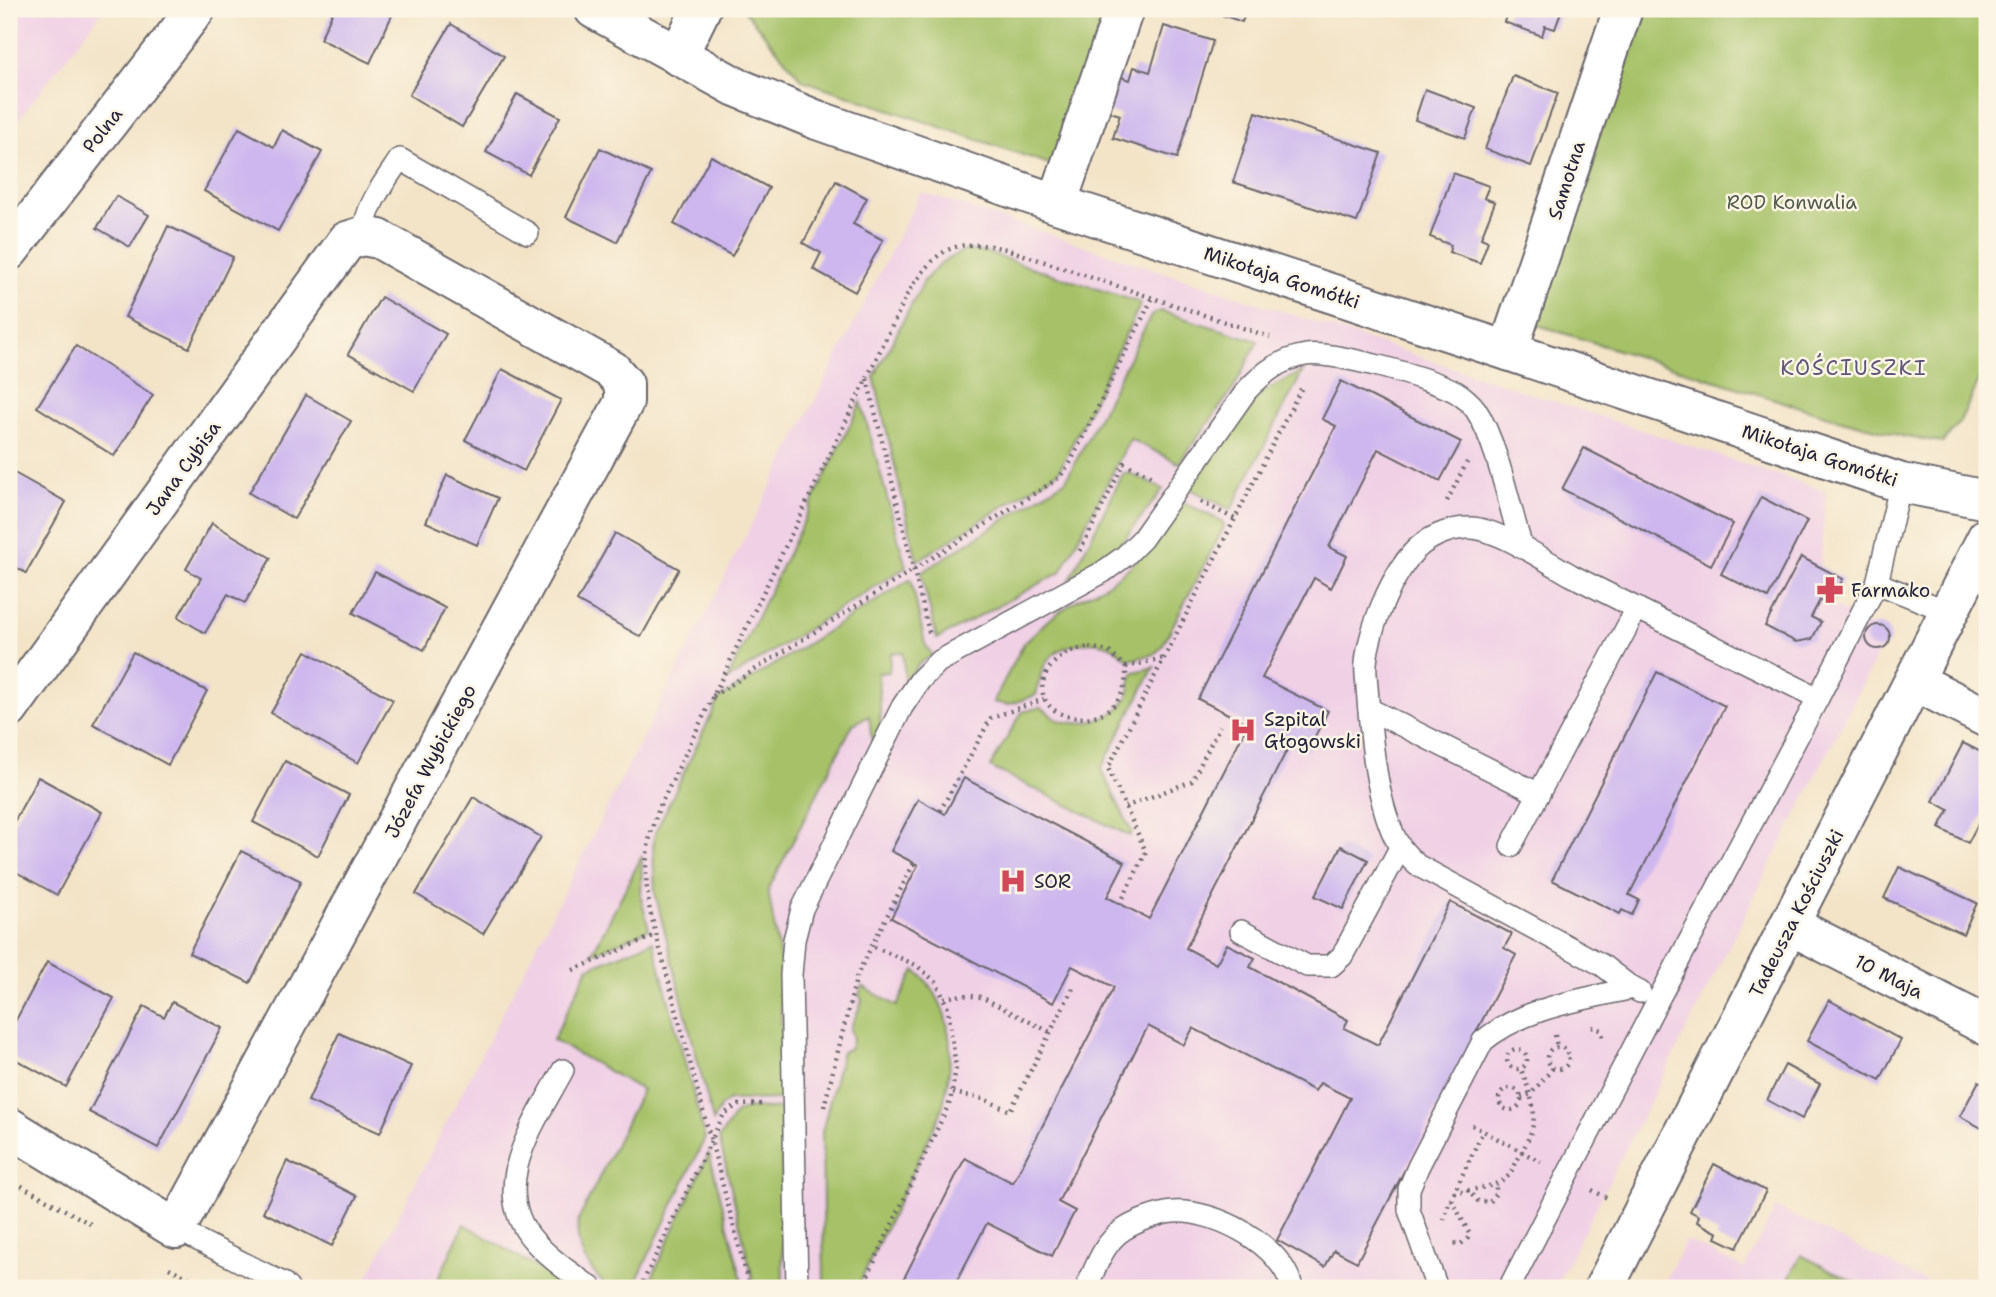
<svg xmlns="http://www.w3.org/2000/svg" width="1996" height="1297" viewBox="0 0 1996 1297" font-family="'Shantell Sans',sans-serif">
<rect width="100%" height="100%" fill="#fcf5e5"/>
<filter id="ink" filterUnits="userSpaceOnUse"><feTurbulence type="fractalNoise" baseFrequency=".0143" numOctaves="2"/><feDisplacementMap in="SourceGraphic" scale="14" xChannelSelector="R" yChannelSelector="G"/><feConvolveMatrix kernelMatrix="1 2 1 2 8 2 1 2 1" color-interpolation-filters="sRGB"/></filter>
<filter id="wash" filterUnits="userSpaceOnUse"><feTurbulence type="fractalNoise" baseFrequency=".00686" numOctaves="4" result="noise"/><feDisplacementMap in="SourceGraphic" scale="28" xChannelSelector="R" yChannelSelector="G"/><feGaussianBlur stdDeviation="1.57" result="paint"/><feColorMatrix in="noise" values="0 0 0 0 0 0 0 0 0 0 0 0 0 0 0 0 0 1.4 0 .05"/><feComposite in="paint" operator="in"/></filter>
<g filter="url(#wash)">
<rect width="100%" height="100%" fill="#f3e4c8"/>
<g fill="#f0d0e5">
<polygon points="9,9 104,9 9,132"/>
<polygon points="921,192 1826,491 1820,567 1843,579 1830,605 1888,634 1555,1288 362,1288"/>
<polygon points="1776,1207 1939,1288 1661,1288 1686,1240 1744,1269"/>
</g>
<g fill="#a6c168" stroke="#647252" stroke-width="2">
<polygon points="743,9 1106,9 1052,165 802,80"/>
<polygon points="1635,9 1987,9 1987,365 1959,423 1943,442 1906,437 1838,419 1528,322"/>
<path d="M 967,250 L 988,253 L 1141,303 L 1059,471 L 917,561 L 874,377 L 924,281 C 937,266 949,256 967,250 Z"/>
<polygon points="1161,311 1258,341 1234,388 1179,463 1130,439 1061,572 937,639 921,573 1066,480 1152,314"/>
<polygon points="1303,371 1231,510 1190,489 1253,401 1264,391"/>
<polygon points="861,402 906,567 727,680"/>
<polygon points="1129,473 1163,489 1118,547 1070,579 1123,474"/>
<path d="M 1181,501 L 1223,522 L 1224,527 L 1161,648 L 1154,654 L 1130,660 C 1122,657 1119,650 1112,647 C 1092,637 1058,644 1046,663 C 1039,674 1039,684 1036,695 L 1008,705 L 993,702 L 1024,643 L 1048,620 L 1075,601 L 1106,585 L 1131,566 L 1144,553 Z"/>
<polygon points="911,579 925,644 932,655 919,664 905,681 903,652 891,653 889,672 878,673 881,726 872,742 869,716 853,724 768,890 780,959 783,1099 729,1100 721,1106 713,1121 655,893 653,848 655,833 719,699"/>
<path d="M 1154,667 L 1101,769 L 1132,832 L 1130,836 L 990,767 L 1022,712 L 1041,707 C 1048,711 1051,717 1058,720 C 1081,728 1115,720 1127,698 C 1131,690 1129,680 1134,672 Z"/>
<polygon points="642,856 641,898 649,929 592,954"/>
<path d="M 653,941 L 705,1138 L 633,1288 L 608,1288 C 589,1269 574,1249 578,1221 L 642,1090 L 553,1040 L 588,968 Z"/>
<path d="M 915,970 C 958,1006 955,1066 940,1115 L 857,1288 L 824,1288 L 822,1132 L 842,1052 L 850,1048 L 853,1038 L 850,1030 C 853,1018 860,1011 862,1000 L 859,995 L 862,986 L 897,1006 Z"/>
<polygon points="748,1108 781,1109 783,1288 755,1288 719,1138 737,1112"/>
<polygon points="709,1153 744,1288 647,1288"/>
<polygon points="464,1224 571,1288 434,1288"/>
<polygon points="1801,1255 1866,1288 1784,1288"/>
</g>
<g id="blocks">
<g fill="#cdb7ee">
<polygon points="334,9 395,9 370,63 320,39"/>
<polygon points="1205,9 1247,9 1242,22"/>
<polygon points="1509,9 1562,9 1555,29 1545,26 1542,36 1504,22"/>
<polygon points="451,24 504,56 462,127 409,95"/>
<polygon points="1164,26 1213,41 1177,158 1113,138 1120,115 1104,110 1115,75 1130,80 1134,67 1150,72"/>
<polygon points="1513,76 1558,93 1531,166 1485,149"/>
<polygon points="1425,89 1476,108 1465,138 1415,120"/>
<polygon points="517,94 560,117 529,175 486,152"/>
<polygon points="1256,112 1381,153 1357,222 1233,182"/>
<polygon points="239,128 274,147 282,130 322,152 278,231 204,191"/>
<polygon points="600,148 651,173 617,242 566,217"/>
<polygon points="711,156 769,188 732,256 674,224"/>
<polygon points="1453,173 1489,186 1484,198 1495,202 1481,238 1488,241 1480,263 1449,252 1451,245 1430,237"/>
<polygon points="836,181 867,198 853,224 883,240 855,292 813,269 821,253 803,243"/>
<polygon points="116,196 149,215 130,247 97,228"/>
<polygon points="168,226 233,257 189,348 125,317"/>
<polygon points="381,297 446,334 414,391 348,354"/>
<polygon points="76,346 153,395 114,456 37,407"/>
<polygon points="502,369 561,400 524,471 465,440"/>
<polygon points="1341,381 1461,442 1440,481 1378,449 1329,547 1347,556 1331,588 1314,578 1262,678 1328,711 1307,752 1290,744 1186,948 1216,964 1227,944 1255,958 1250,967 1348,1020 1344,1028 1378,1045 1450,902 1512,934 1504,948 1516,955 1357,1262 1334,1250 1325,1267 1277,1240 1350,1098 1320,1083 1315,1091 1193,1028 1184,1045 1148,1026 1058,1202 1075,1211 1052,1256 987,1223 953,1288 899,1288 965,1158 1013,1183 1114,987 1072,966 1053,1003 891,918 918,865 891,851 918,799 945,814 964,778 1125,862 1107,897 1149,919 1248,724 1198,699 1336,426 1322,419"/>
<polygon points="306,395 351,421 294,519 249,493"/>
<polygon points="1584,448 1733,524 1711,565 1562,489"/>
<polygon points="9,470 66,502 26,573 9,563"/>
<polygon points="447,475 498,498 477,545 426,522"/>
<polygon points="1761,497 1807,521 1768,598 1721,574"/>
<polygon points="212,523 271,558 245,603 228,594 205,633 178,617 201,578 186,569"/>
<polygon points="615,533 679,569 641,637 577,601"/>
<polygon points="1801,557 1843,579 1830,605 1820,600 1811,617 1821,622 1812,639 1796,642 1765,626"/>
<polygon points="375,572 445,608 424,650 353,613"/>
<circle cx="1878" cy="637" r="12"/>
<polygon points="306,651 393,700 358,763 271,713"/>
<polygon points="133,652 207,691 168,765 93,724"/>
<polygon points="1657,672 1725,706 1629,895 1639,900 1632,915 1622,910 1620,914 1552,880"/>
<polygon points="1963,743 1987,755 1987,807 1968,843 1939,828 1949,810 1933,801"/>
<polygon points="285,761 349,795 318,856 253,822"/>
<polygon points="38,777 102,812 57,895 9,868 9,831"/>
<polygon points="473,797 541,837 483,934 416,894"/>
<polygon points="1341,846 1368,860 1343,909 1315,896"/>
<polygon points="241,851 301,881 250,983 189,953"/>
<polygon points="1899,867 1977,903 1963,934 1884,898"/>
<polygon points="47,962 114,998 66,1087 9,1056 9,1033"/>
<polygon points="1829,1000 1901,1040 1880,1080 1807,1041"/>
<polygon points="172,1002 222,1028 158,1148 89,1112 144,1006 164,1017"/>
<polygon points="339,1033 411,1066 380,1133 308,1101"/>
<polygon points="1785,1065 1820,1084 1802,1119 1767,1100"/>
<polygon points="1979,1081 1987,1086 1987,1131 1960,1116"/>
<polygon points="287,1161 357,1196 332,1246 263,1212"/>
<polygon points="1714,1164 1766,1191 1737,1248 1716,1238 1718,1233 1697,1222 1699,1216 1690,1211"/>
</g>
</g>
</g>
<g filter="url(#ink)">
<use href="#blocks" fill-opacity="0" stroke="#6b666c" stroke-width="2"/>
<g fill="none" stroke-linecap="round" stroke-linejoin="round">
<defs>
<g id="lane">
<path d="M 363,236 C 366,205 383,184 400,159 L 528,233"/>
<polyline points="1877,583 1901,483"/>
<polyline points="1369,709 1539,794"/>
<polyline points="1511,846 1637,608"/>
<polyline points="1241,931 1307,966 1331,966 1342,956 1400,848"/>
<path d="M 1632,988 L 1602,965 L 1417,865 C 1411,859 1403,852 1399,845 C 1374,802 1370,724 1366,674 C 1363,640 1394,566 1421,545 C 1434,535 1454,527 1471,528 C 1498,529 1546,561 1571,575 C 1653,617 1736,657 1818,698 L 1877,583 L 1949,612"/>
<path d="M 563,1070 C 536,1121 486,1187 534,1241 C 551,1260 572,1274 592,1288"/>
<polyline points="176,1229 283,1283 288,1288"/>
<path d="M 797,1288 L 791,975 L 794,940 L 802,909 L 902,707 L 920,680 L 938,662 L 1103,572 L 1125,556 L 1142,539 L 1247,390 C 1264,372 1281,359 1306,355 C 1331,350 1433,379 1456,392 C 1463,396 1472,404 1476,410 C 1497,442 1510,509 1522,548"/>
<path d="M 1086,1288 C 1096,1268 1103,1243 1123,1230 C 1135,1222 1159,1213 1173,1212 C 1215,1209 1283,1245 1292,1288"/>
<path d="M 1437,1288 L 1409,1210 L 1409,1189 L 1418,1167 L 1483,1041 C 1524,1007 1582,1000 1632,988 L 1640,992"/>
<polyline points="1509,1288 1658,1000 1818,698"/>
</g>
<g id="street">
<polyline points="594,9 736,87 817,120 1057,204 1508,351 1901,483 1987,500"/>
<polyline points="678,56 701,9"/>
<polyline points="1057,204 1124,9"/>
<polyline points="9,251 196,9"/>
<polyline points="1508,351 1623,9"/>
<polyline points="1914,681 1987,718"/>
<polyline points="9,709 347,241 363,236 379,239 612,370 624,384 624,402 176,1229 9,1127"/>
<polyline points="1790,925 1987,1026"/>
</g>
<polyline id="secondary" points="1604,1288 1987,537"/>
</defs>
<use href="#lane" stroke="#6b666c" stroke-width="24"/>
<use href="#street" stroke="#6b666c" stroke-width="42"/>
<use href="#secondary" stroke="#6b666c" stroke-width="42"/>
<g stroke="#6b666c" stroke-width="4.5" stroke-dasharray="2 5" stroke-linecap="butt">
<polyline points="867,379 930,636"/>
<polyline points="1447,501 1467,462"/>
<polyline points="1201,502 1235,519"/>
<polyline points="1080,551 1124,463 1153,477"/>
<path d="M 1089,647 L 1108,651 L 1126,667 C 1130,744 1016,724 1048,670 C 1058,655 1072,650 1089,647 Z"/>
<polyline points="1126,667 1163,658"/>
<polyline points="713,696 1059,478 1070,463 1152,299"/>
<polyline points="1125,807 1192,781 1220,726"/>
<polyline points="940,811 991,718 1044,699"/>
<polyline points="1120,904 1146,852 1108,768 1303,385"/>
<polyline points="573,970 656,935"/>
<polyline points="944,998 962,995 981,997 1050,1032"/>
<polyline points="1592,1027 1601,1030 1604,1040"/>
<polyline points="1555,1035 1557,1048"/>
<circle cx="1558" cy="1058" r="11"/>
<circle cx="1517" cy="1059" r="10"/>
<circle cx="1510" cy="1099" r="11"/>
<polyline points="953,1093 984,1099 1010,1111 1074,986"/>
<polyline points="1521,1097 1531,1094 1553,1068"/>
<polyline points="824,1107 857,975 914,863"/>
<polyline points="1472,1125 1541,1162"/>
<polyline points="9,1179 94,1226"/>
<polyline points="1467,1190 1478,1201 1490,1202 1496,1193 1496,1184"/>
<polyline points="1592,1190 1609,1199"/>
<path d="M 1454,1193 C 1471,1189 1499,1188 1510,1174 C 1536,1125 1542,1122 1521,1069"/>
<polyline points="1452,1200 1469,1233 1468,1238 1461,1244 1452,1243"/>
<polyline points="1444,1220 1448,1206 1483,1131"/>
<polyline points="169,1268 209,1288"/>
<polyline points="640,1288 724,1114 738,1105 764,1104"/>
<path d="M 750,1288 L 650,911 C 643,873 645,842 660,806 L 907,295 C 936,250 950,237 1006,249 L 1270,337"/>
<polyline points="862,1288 950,1102 956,1068 948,1008 936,982 916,965 872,946"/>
</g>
<use href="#lane" stroke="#fff" stroke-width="21"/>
<use href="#street" stroke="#fff" stroke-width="38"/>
<use href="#secondary" stroke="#fff" stroke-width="38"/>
</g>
</g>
<defs>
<symbol id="pharmacy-bare" viewBox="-9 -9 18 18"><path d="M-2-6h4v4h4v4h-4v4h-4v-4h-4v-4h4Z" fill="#d1495b" stroke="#fcf5e5" stroke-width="2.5" paint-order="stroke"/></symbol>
<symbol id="hospital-bare" viewBox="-9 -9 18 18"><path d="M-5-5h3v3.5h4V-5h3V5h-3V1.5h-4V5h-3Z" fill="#d1495b" stroke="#fcf5e5" stroke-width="2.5" paint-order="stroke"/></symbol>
</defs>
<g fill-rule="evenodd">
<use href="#pharmacy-bare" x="1811" y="571" width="38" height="38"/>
<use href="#hospital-bare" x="1224" y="711" width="38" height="38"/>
<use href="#hospital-bare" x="994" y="862" width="38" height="38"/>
</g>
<g text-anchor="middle" stroke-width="5" stroke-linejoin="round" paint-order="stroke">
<g font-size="19" fill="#22223b" stroke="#fcf5e5">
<text transform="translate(102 130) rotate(-52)" y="7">Polna</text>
<text transform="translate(1566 180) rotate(-72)" y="7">Samotna</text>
<text transform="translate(1282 277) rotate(18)" y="7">Mikołaja Gomółki</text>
<text transform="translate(1820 455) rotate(18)" y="7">Mikołaja Gomółki</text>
<text transform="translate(183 468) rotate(-54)" y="7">Jana Cybisa</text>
<text transform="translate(430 761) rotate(-62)" y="7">Józefa Wybickiego</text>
<text transform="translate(1796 913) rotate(-63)" y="7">Tadeusza Kościuszki</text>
<text transform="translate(1889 976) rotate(27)" y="7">10 Maja</text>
</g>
<g font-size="19" fill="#505a4b" stroke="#fcf5e5">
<text x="1792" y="209">ROD Konwalia</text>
</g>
<g font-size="19" fill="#22223b" stroke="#fcf5e5" text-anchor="start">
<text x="1851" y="597">Farmako</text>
<text x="1264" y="726">Szpital<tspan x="1264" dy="22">Głogowski</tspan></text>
<text x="1034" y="888">SOR</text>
</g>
<g font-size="21" letter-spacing="2" fill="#5e567a" stroke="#fcf5e5">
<text x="1854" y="375">KOŚCIUSZKI</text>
</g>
</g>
<rect width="1996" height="1297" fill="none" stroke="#fcf5e5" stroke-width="35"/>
</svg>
